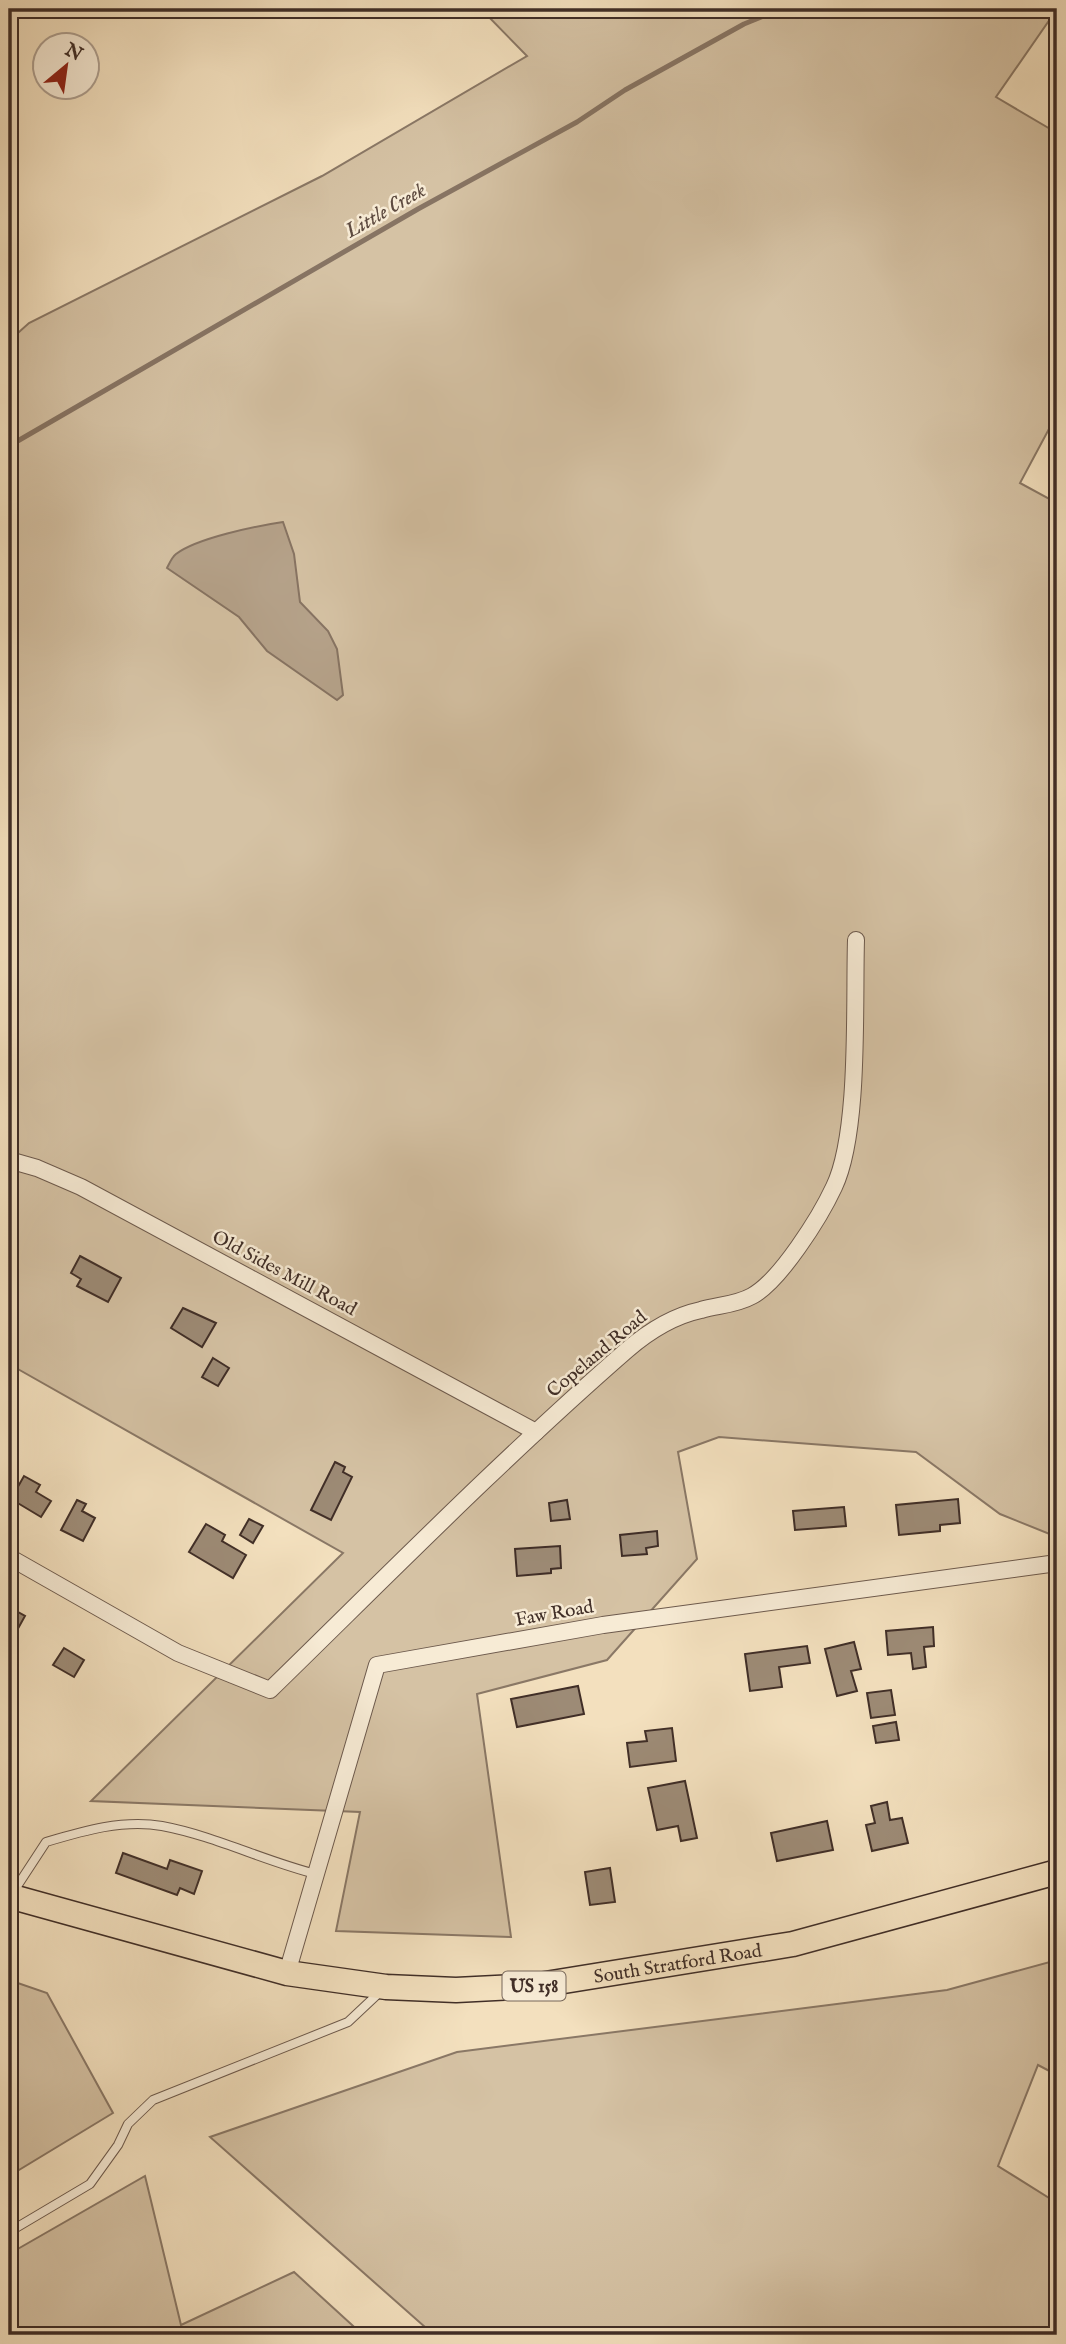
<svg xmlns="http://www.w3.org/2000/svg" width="1066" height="2344" viewBox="0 0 1066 2344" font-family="'IM FELL English',serif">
<rect width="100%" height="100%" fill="#f3e0be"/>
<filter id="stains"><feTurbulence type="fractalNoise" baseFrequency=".00286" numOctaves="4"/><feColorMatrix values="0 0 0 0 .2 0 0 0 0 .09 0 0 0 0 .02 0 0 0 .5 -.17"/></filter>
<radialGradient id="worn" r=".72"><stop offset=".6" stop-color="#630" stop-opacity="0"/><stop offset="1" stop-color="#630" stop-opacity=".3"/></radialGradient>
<g fill="#d5c2a4" stroke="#8a7866" stroke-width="2">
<polygon points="481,9 1057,9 996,97 1057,133 1057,414 1020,483 1057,503 1057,1537 1000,1514 916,1452 719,1437 678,1452 697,1559 607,1660 477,1694 511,1937 336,1931 360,1812 91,1801 343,1553 9,1364 9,341 29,323 322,176 527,56"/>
<polygon points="1057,1960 1057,2075 1038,2065 998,2166 1057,2203 1057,2335 434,2335 210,2137 457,2052 947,1990"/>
<polygon points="9,1980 47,1993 113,2113 9,2176"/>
<polygon points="145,2176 181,2325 294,2272 363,2335 9,2335 9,2254"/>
</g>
<path fill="#b6a38b" stroke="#877463" stroke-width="2" d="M 283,522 L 294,554 L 300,602 L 328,631 L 337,649 L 343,695 L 337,700 L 267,651 L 239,617 L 167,568 C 169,564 172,557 176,554 C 197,538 256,526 283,522 Z"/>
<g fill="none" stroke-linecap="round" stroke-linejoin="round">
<polyline stroke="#877463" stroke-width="5" points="9,446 418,209 577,122 625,90 744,24 781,9"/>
</g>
<g fill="#9d8b76" stroke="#402e27" stroke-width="2">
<polygon points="80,1256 121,1278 108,1302 77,1286 81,1279 71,1273"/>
<polygon points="183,1308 216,1323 202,1347 171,1328"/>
<polygon points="213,1358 229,1368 218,1386 202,1377"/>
<polygon points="335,1462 345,1467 343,1472 352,1477 331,1520 311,1510"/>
<polygon points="24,1476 40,1485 36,1492 51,1501 41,1517 11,1499"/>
<polygon points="958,1499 960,1523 940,1525 940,1531 899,1535 896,1505"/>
<polygon points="77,1500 86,1504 82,1511 95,1518 83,1541 61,1530"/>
<polygon points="567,1500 570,1519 551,1521 549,1503"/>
<polygon points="844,1507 846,1526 795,1530 793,1511"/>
<polygon points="249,1519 263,1526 253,1543 240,1535"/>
<polygon points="206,1524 225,1535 222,1541 246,1555 233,1578 189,1552"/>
<polygon points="657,1531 658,1546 646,1548 647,1554 622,1556 620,1535"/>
<polygon points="560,1546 561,1568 551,1569 551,1573 517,1576 515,1549"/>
<polygon points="9,1607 25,1616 10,1643 9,1643"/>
<polygon points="933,1627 934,1646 924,1647 926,1667 913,1669 911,1653 888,1655 886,1631"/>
<polygon points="854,1642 861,1669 851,1671 857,1691 837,1696 825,1649"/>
<polygon points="807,1646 810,1663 779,1667 782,1687 750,1691 745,1654"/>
<polygon points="64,1648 84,1660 74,1677 53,1665"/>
<polygon points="578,1686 584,1714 517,1727 511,1699"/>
<polygon points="891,1690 895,1715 871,1718 867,1693"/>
<polygon points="896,1722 899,1740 876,1743 873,1726"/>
<polygon points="672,1728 676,1761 630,1767 627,1743 647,1741 645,1731"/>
<polygon points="685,1781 697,1838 681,1841 678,1826 657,1830 648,1788"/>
<polygon points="887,1802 890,1820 902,1818 908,1843 872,1851 866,1825 875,1823 871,1806"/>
<polygon points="827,1821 833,1850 777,1861 771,1833"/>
<polygon points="123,1853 167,1869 170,1860 202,1871 194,1894 180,1888 177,1895 116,1873"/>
<polygon points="610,1868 615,1902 590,1905 585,1872"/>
</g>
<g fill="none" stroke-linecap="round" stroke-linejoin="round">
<defs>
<g id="service">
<path d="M 12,1894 L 46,1842 C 83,1831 123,1819 162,1826 C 215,1836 264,1861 316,1874"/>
<polyline points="9,2232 90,2184 118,2145 128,2124 153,2100 348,2022 381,1991"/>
</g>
<g id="minor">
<polyline points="9,1160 37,1168 81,1187 536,1432"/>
<path d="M 9,1557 L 178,1653 L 270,1690 C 388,1575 503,1458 627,1350 C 649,1331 673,1316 701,1310 C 718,1305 736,1305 752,1296 C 780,1281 820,1217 834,1187 C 860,1133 854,1004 856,940"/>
<polyline points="287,1973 377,1665 603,1625 1057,1563"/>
</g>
<g id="primary">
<path id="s1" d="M 9,1896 L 287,1973 L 386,1987 L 456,1990 L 533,1986 L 793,1944 L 1057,1872"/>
</g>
</defs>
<use href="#service" stroke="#6d5a4d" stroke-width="10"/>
<use href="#minor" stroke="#6d5a4d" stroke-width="18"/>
<use href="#primary" stroke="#402e27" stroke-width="27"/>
<use href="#service" stroke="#f7ebd5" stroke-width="8"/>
<use href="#minor" stroke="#f7ebd5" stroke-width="16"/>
<use href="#primary" stroke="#f3e0be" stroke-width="24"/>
</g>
<g text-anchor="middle" stroke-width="5" stroke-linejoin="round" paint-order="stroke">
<rect fill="#f7ebd5" stroke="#77675b" stroke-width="2" x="502.5" y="1971.5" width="63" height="29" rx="5"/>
<g font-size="18" font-weight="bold" fill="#402e27">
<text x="534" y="1992">US 158</text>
</g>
<g font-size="19" fill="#402e27" stroke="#f7ebd5">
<text transform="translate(285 1272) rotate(28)" y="7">Old Sides Mill Road</text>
<text transform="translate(596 1353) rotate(-40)" y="7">Copeland Road</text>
<text transform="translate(554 1612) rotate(-10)" y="7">Faw Road</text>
<text dy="7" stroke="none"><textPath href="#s1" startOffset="682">South Stratford Road</textPath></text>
</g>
<g font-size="21" font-style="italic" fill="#5e4b40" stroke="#f7ebd5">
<text transform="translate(385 210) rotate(-30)" y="7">Little Creek</text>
</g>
</g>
<rect width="1066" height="2344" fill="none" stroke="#f3e0be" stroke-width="35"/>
<rect x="10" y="10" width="1045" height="2323" fill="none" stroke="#402e27" stroke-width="3.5"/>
<rect x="18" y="18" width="1031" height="2309" fill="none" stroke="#402e27" stroke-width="2"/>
<g transform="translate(66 66) rotate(29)"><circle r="33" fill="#f7ebd5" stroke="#ae9f8f" stroke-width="2"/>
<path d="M0-5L12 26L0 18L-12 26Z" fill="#8f2418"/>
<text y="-10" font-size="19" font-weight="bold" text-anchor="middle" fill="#402e27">N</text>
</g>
<rect width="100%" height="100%" filter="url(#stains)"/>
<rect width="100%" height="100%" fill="url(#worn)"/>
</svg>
